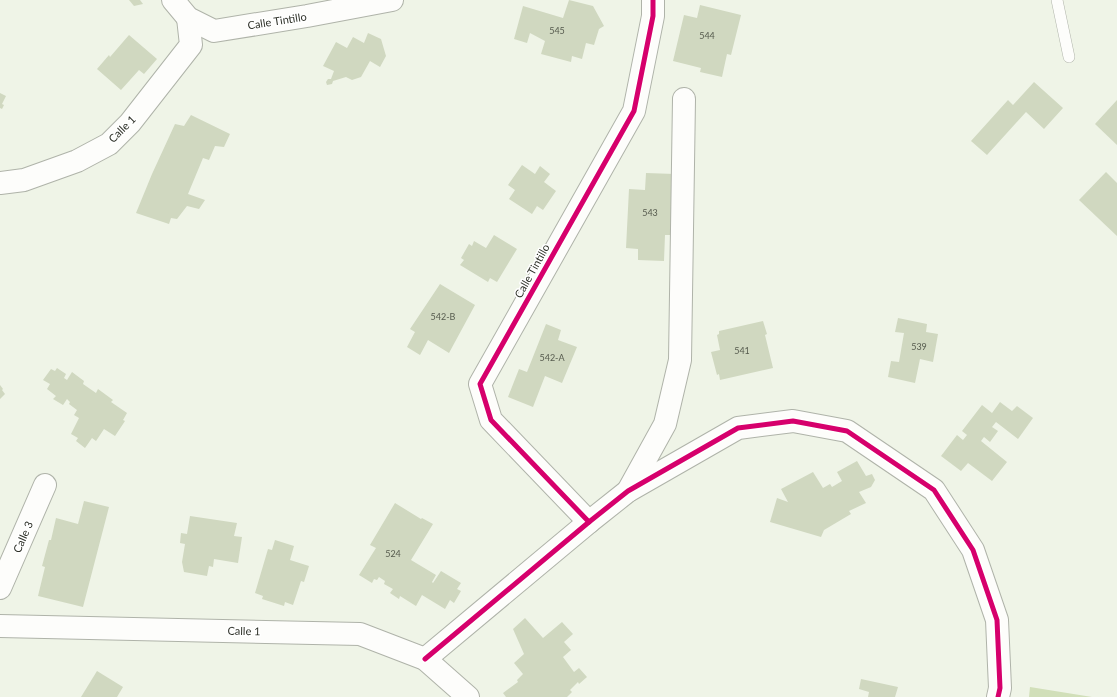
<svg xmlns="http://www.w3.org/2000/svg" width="1117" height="697" viewBox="0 0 1117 697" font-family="Lato,sans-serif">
<rect width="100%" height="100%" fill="#eff4e7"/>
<polygon fill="#d1dfb9" points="1030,687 1092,697 1029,697"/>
<g fill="#d0d8c0">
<polygon points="129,0 140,0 143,4 134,6"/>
<polygon points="569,0 593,6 604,26 599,29 594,45 586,43 582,59 572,56 571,62 541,54 545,41 530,33 527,43 514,39 523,6 563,18"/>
<polygon points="700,5 741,15 731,55 727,54 722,77 700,72 701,68 673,61 684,15 697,18"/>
<polygon points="368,33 381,39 386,56 380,67 370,61 361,77 352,80 346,77 333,81 332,84 327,85 326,82 328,79 331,79 334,71 323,66 336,42 347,48 353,37 364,43"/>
<polygon points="129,35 157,59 144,74 139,70 121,90 97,69 109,55 110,57"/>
<polygon points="1034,82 1063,108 1044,129 1026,112 987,155 971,141 1008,100 1013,105"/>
<polygon points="0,93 6,96 2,104 4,105 2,109 0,108"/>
<polygon points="1117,100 1117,145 1095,124"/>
<polygon points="191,115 230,134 224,147 215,146 209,160 203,158 188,194 205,200 199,209 187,206 177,219 171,218 169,224 136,213 152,174 175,124 184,126"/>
<polygon points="522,165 535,174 540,166 550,174 544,182 556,191 543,210 537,206 532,214 509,199 515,190 508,185"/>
<polygon points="1106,172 1117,183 1117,236 1079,200"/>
<polygon points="646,173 675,174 672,235 665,235 664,261 638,260 638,249 626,248 629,189 645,190"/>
<polygon points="494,235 517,249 497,282 490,278 488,282 460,265 464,260 461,258 469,244 472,246 474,241 486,248"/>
<polygon points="440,284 475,305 449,353 428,340 420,355 407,347 415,332 410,329"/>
<polygon points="898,318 927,324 926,332 938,334 933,362 920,359 915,383 888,377 891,361 899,362 904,333 895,332"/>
<polygon points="763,321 767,334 765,335 773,368 720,380 719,374 717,375 711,352 720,350 717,335 719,334 719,331"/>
<polygon points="546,324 561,330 558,340 577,347 562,383 545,376 533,407 508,397 519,369 527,372"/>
<polygon points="57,368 66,374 64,378 67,380 72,372 84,381 83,384 96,393 98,389 113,400 111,402 127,413 123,420 125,421 115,436 104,429 96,441 92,438 85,448 76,441 78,438 71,434 79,418 74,415 77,410 69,404 70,402 67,399 63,405 53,399 56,396 47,389 50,384 43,380 51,369 55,371"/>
<polygon points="0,385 3,389 2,390 5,394 0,399"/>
<polygon points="1000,402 1012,411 1017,406 1033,418 1018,439 996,422 992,427 998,431 990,442 984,437 981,441 1007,462 992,481 968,463 961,471 941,456 957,435 963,440 967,435 962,431 982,405 992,413"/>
<polygon points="857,461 866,476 872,474 875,480 871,487 859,492 866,503 849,511 851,514 824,530 821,537 770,522 777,498 788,502 781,489 813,472 823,488 830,484 832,487 842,481 837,472"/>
<polygon points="84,501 109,507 83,607 38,596 45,567 42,566 49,540 51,540 56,518 78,524"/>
<polygon points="395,503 421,519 422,518 433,524 411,560 436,575 432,582 433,583 441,571 461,583 457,589 461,591 454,603 450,600 445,609 422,595 416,606 400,596 399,599 390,593 393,589 384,584 385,581 379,577 377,580 374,579 372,583 359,575 376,548 370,545"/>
<polygon points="190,516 237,523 234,536 242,537 238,563 214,559 213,567 209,566 207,576 184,572 182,562 185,544 180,543 181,533 187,534"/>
<polygon points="275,540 294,546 290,560 309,566 304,582 301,581 293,605 285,602 284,606 262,599 263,596 255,593 268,549 272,550"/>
<polygon points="525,618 543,638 562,622 573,634 564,642 571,650 563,657 574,672 579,668 587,677 579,684 578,682 570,690 572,692 567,697 506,697 503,693 518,682 517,680 523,674 514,663 524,654 513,629"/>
<polygon points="97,671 123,687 117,697 81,697"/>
<polygon points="861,679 898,687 895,697 868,697 869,692 859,689"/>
</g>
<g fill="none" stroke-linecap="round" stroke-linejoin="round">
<defs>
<polyline id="service" points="1057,0 1069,57"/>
<g id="minor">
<polyline points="173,0 188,18 214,31 307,16 392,0"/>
<polyline points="0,183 24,180 77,161 109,144 130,123 191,45 188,18"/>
<polyline points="628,491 665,424 680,360 684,99"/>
<polyline points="589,522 491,420 480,384 634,111 653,16 653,0"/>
<polyline points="0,588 45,485"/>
<polyline points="0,626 360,634 425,659 468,697"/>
<polyline points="425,659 589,522 628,491 738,428 793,421 847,431 934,490 973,550 997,620 1000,688 998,697"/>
</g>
</defs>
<use href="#service" stroke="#afb3a9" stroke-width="12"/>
<use href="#minor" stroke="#afb3a9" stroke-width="24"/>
<use href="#service" stroke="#fdfdfb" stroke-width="11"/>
<use href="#minor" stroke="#fdfdfb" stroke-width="22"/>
<defs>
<g id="cycleway">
<polyline points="589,522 491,420 480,384 634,111 653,16 653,0"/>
<polyline points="425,659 589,522 628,491 738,428 793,421 847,431 934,490 973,550 997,620 1000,688 998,697"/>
</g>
</defs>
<use href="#cycleway" stroke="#fff" stroke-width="8"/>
<use href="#cycleway" stroke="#d6006c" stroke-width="5"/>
</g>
<g text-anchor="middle" stroke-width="3" stroke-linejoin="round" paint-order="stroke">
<g font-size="9" fill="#565b4e">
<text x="557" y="34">545</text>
<text x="707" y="39">544</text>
<text x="650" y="216">543</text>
<text x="443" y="320">542-B</text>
<text x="919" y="350">539</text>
<text x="742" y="354">541</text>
<text x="552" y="361">542-A</text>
<text x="393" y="557">524</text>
</g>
<g font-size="11" fill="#2e3128" stroke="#fff">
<text transform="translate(277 21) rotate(-9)" y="4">Calle Tintillo</text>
<text transform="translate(122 129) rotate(-45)" y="4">Calle 1</text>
<text transform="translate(532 271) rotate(-61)" y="4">Calle Tintillo</text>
<text transform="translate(23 537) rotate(-66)" y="4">Calle 3</text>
<text transform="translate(244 631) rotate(1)" y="4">Calle 1</text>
</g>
</g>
</svg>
